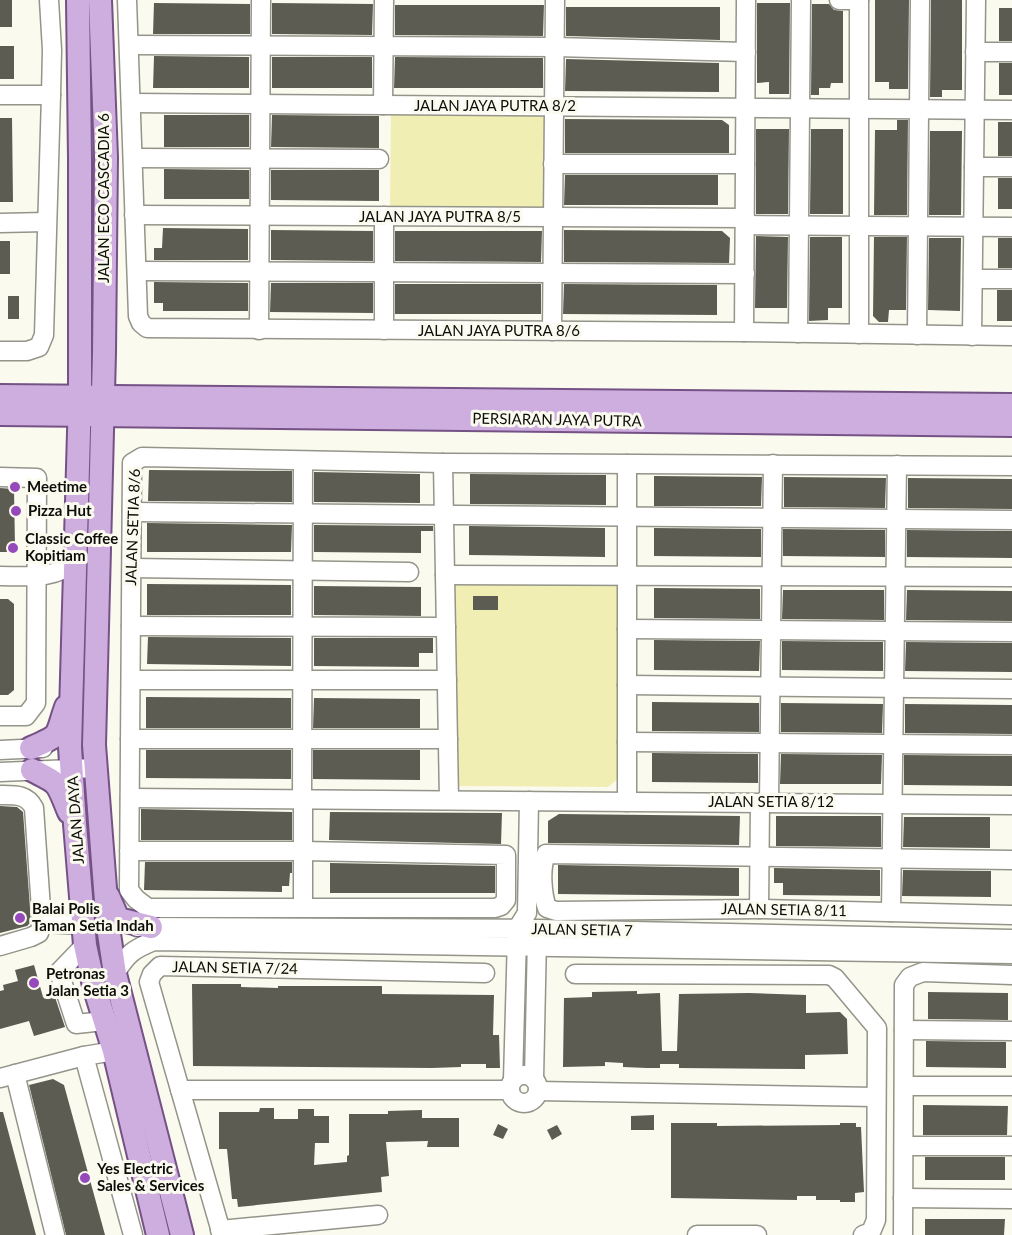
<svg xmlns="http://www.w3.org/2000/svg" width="1012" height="1235" viewBox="0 0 1012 1235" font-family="Lato,sans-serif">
<rect width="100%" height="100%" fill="#fafaef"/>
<g fill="#f0eeb3">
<polygon points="391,112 547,113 546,208 390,207"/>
<polygon points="450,584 619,584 619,778 608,787 453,786"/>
</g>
<g fill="#5c5c53">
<rect x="0" y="0" width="12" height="27"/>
<polygon points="875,0 909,0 908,89 889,89 889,82 875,82"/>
<polygon points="931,0 962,0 962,90 942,90 942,97 930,97"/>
<polygon points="154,3 250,4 250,34 153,34"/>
<polygon points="272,3 373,4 372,35 272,34"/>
<polygon points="757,3 790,3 789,94 769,94 769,82 757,83"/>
<polygon points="812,4 829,4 834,10 843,11 843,83 831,83 830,88 819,88 819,95 811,95"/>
<polygon points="395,5 544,5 543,36 395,35"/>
<polygon points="566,7 720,7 720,40 566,36"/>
<rect x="999" y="8" width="13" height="33"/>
<rect x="0" y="46" width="14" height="33"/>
<polygon points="154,56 249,57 249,88 153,88"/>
<rect x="272" y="57" width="100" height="31"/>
<polygon points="395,57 543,58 543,88 394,88"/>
<polygon points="566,59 719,63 719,92 565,91"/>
<rect x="999" y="63" width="13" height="32"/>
<rect x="164" y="115" width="85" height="32"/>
<polygon points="272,115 379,116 379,148 271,147"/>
<polygon points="0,118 12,118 13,202 0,202"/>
<polygon points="565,119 722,120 729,125 729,153 565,153"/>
<polygon points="897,120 908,120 907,215 874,215 875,130 897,130"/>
<rect x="998" y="122" width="14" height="34"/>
<polygon points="756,129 789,129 788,214 756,214"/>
<polygon points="811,129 843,129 843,214 810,214"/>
<polygon points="930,131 962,131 961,215 929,215"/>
<polygon points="164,169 249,170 249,199 164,199"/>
<polygon points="271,170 379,170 379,201 271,200"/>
<polygon points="565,175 718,175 718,205 564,205"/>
<rect x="998" y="178" width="14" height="31"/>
<polygon points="163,228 248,229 248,260 154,260 154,248 162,248"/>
<polygon points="271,230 373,231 373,261 271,260"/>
<polygon points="564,230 722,231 730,238 729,263 564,262"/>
<polygon points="395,231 542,231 541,262 395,261"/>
<polygon points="756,236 788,237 787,308 755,308"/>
<polygon points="810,237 842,237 842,308 828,308 828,320 809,321"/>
<polygon points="874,237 907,237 906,310 889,310 888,322 879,322 873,316"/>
<polygon points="929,238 961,238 960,311 928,310"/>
<rect x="998" y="238" width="14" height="30"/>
<rect x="0" y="241" width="10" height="33"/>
<polygon points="154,282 248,283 248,311 163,311 163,303 154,303"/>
<polygon points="271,283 373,283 373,313 270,312"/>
<rect x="395" y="284" width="146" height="30"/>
<polygon points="564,284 717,285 717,315 563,314"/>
<rect x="997" y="290" width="15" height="31"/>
<rect x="8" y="296" width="11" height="23"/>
<polygon points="149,470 292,471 292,502 148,501"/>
<polygon points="314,472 420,474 420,503 314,502"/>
<polygon points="470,474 606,475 606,505 470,504"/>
<polygon points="654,476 762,477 761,506 654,506"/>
<polygon points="784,477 886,478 885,508 784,507"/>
<polygon points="908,478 1012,479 1012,509 908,508"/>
<polygon points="0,488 14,489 15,546 9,552 0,552"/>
<polygon points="147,523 292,525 291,552 147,552"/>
<polygon points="314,525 433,526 433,531 421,531 421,553 314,552"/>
<polygon points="469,526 605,528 605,557 469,555"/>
<polygon points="654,528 761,529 761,557 654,556"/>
<polygon points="783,529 885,530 885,557 783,556"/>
<polygon points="907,530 1012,531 1012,558 907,557"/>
<polygon points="147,584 291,585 291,615 147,615"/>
<polygon points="314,586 421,587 421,616 314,615"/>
<polygon points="654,588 760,589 760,619 654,618"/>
<polygon points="783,590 884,590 884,620 782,619"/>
<polygon points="907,590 1012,591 1012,621 906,620"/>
<rect x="473" y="596" width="25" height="14"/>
<polygon points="0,599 8,599 14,604 14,690 8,695 0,695"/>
<polygon points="148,637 291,638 291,666 147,664"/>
<polygon points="314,638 433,638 433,653 419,653 419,667 314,666"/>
<polygon points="654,640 760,641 759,671 654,670"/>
<polygon points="782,641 883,642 883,671 782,670"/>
<polygon points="906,642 1012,643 1012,672 905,671"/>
<polygon points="146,697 291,698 291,728 146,728"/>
<polygon points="314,698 420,699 420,728 313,728"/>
<polygon points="652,702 759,703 759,732 652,731"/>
<polygon points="781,703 883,704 882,733 781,732"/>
<polygon points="905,704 1012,705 1012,734 905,733"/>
<polygon points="146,750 291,750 291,779 146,778"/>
<polygon points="313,750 420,750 420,780 313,779"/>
<polygon points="652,753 758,754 758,783 652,782"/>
<polygon points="781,754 882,755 881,784 780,784"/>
<polygon points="904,755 1012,756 1012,786 904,785"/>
<polygon points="0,806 17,807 23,812 31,922 27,926 0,933"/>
<polygon points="141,809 292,812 292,840 141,840"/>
<polygon points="330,812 502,813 501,844 329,840"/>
<polygon points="559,814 740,816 739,845 548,843 548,821"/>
<polygon points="776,816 881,816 881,847 776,846"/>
<polygon points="904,817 990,817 990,848 903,847"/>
<polygon points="145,862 292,862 292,873 290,873 289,886 282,886 282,892 144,890"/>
<polygon points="330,863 495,866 495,893 330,893"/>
<polygon points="558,865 739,868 739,896 558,894"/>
<polygon points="774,868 880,870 880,896 783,895 783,883 774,883"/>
<polygon points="903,870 991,871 991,897 902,896"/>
<polygon points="34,965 43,997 54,994 65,1027 34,1036 29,1021 0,1029 0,991 4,990 3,985 18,981 15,970"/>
<polygon points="192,984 241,984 241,987 278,988 278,986 382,986 382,994 494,995 493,1035 499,1035 500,1068 486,1068 486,1064 461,1064 461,1067 432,1068 193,1066"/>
<polygon points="637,991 637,994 660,993 662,1051 677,1051 679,994 749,993 806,995 806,1013 840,1012 847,1019 848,1054 805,1055 805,1069 679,1068 679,1064 660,1064 660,1068 647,1068 623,1067 623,1063 605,1062 605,1066 563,1067 564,998 592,997 592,992"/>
<polygon points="928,992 1008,993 1008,1020 928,1019"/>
<polygon points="926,1041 1006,1042 1006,1068 926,1067"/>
<polygon points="53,1079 64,1085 105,1235 66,1235 29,1085"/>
<polygon points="923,1105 1008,1106 1007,1135 923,1135"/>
<polygon points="260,1108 274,1108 274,1119 298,1119 298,1109 314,1109 314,1116 329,1116 329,1143 315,1143 314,1165 347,1162 347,1156 349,1155 349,1114 388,1114 388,1111 422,1110 422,1118 459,1118 459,1147 427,1147 428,1141 386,1142 389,1176 381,1177 382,1192 238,1207 237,1199 232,1199 227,1149 219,1149 219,1112 259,1112"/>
<polygon points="0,1112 3,1112 36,1235 0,1235"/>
<polygon points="654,1115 654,1130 631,1130 631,1116"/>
<polygon points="671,1123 717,1123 717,1126 840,1125 840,1123 856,1123 856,1127 861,1127 864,1192 855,1193 855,1202 840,1202 840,1200 816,1200 816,1196 797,1196 797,1200 671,1198"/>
<polygon points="498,1124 508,1129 503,1139 493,1135"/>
<polygon points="557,1125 562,1134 552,1140 547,1130"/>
<rect x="925" y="1157" width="80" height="23"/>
<polygon points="925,1219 1005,1219 1004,1235 925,1235"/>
</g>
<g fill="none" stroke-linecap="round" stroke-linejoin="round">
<defs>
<g id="minor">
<polyline points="127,0 138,316 141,323 147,328 744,332 1012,336"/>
<polyline points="839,0 859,0"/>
<polyline points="859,0 859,334"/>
<polyline points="129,45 555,47 746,52"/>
<polyline points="975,52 1012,52"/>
<polyline points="0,95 51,95"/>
<polyline points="131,103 1012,110"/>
<polyline points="383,105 384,0"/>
<polyline points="133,158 379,159"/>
<polyline points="553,164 745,164"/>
<polyline points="974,167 1012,167"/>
<polyline points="134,215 745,218"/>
<polyline points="0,223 46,222"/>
<polyline points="745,225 1012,227"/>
<polyline points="137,271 745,274"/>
<polyline points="973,279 1012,279"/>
<polyline points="259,330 261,0"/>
<polyline points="384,330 384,216"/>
<polyline points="552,331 555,0"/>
<polyline points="744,332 746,0"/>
<polyline points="798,333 801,0"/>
<polyline points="917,335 920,0"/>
<polyline points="972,336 976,0"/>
<polyline points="0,351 27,351 39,347 44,335 51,95 52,50 49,0"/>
<polyline points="443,463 449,800"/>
<polyline points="627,464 627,802"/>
<polyline points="0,477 37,478 36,703 26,716 0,716"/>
<polyline points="132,512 1012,520"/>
<polyline points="132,568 409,572"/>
<polyline points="445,575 1012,577"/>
<path d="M 0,576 C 26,576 55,580 76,561"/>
<polyline points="131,626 446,627"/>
<polyline points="627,629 1012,632"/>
<polyline points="131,680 447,680"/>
<polyline points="627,685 1012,689"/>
<polyline points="130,739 448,739"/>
<polyline points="627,742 1012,745"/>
<polyline points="0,750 43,748"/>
<polyline points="0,772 96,768"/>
<path d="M 0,795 C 15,795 27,794 34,808 L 42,923 L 39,933 L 31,937 L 0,946"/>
<polyline points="130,798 1012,805"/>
<polyline points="302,800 303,461"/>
<polyline points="769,803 773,464"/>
<polyline points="129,851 303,851 506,855 506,900 501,906 495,908 148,908 136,899 129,890 132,463 142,457 443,463 1012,466"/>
<path d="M 1012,860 L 546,854 C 540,869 542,893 547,908 L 556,911 L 759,909 L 1012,915"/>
<polyline points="303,906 303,799"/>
<polyline points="759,909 760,803"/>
<polyline points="891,912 897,465"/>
<polyline points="42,923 84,925"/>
<polyline points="137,927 537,929 1012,939"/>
<polyline points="517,929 527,913 529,801"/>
<polyline points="85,945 59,972 76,1024 104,1021"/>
<path d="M 115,974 C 126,955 133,949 154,941 L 1012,954"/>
<polyline points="575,974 829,975 835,978 877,1028 876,1220 871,1232 863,1235"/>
<polyline points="904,1030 1012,1031"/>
<polyline points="84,1056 133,1235"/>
<polyline points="15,1074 55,1235"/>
<circle cx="524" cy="1089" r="14"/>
<polyline points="0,1078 84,1056 114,1051"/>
<polyline points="534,1079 537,937"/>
<polyline points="513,1080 517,936"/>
<polyline points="904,1086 1012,1086"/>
<polyline points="180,1090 510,1090"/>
<polyline points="538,1091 875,1097"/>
<polyline points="904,1146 1012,1146"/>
<polyline points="903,1198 1012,1199"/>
<polyline points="220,1230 378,1215"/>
<polyline points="222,1235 149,982 152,974 160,966 485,973"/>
<polyline points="697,1235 757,1235"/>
<polyline points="903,1235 904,985 910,977 923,972 1012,975"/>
</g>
<g id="major">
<polyline points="78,0 80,159 80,397 70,747 75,824 85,945 94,986 114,1051 158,1235"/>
<polyline points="100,0 106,157 104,353 94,745 108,927 115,974 182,1235"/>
<polyline points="0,396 1012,405"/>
<polyline points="0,414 1012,425"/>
<path d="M 31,748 C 63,734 55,738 66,707"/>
<path d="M 32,770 C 62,785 56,782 69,812"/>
<polyline points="108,896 118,919 151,927"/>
</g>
</defs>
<use href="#minor" stroke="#94948a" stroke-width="21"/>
<use href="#major" stroke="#755286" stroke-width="26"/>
<use href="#minor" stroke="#fff" stroke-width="18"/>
<use href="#major" stroke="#ceaddf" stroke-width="22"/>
</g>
<g fill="#9549ba" stroke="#fafaef" stroke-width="2">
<circle cx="15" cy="487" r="6"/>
<circle cx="16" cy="511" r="6"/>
<circle cx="13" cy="548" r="6"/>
<circle cx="20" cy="918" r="6"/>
<circle cx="34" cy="983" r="6"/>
<circle cx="85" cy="1178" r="6"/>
</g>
<g text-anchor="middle" stroke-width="6" stroke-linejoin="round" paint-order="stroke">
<g font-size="15" fill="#0d0d09" stroke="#fafaef">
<text x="495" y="111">JALAN JAYA PUTRA 8/2</text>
<text transform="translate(104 198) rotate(-90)" y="5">JALAN ECO CASCADIA 6</text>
<text x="440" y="222">JALAN JAYA PUTRA 8/5</text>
<text x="499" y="336">JALAN JAYA PUTRA 8/6</text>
<text transform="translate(557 420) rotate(1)" y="5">PERSIARAN JAYA PUTRA</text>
<text transform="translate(133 527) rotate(-88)" y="5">JALAN SETIA 8/6</text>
<text x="771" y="807">JALAN SETIA 8/12</text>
<text transform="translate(76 820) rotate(-94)" y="5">JALAN DAYA</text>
<text transform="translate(784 910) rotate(1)" y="5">JALAN SETIA 8/11</text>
<text transform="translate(582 930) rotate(1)" y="5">JALAN SETIA 7</text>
<text transform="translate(235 968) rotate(1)" y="5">JALAN SETIA 7/24</text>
</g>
<g font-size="15" font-weight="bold" fill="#0d0d09" stroke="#fafaef" text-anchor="start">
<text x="27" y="492">Meetime</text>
<text x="28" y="516">Pizza Hut</text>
<text x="25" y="544">Classic Coffee<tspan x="25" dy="17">Kopitiam</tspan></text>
<text x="32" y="914">Balai Polis<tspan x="32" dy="17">Taman Setia Indah</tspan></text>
<text x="46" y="979">Petronas<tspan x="46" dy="17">Jalan Setia 3</tspan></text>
<text x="97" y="1174">Yes Electric<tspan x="97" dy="17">Sales &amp; Services</tspan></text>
</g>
</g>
</svg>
